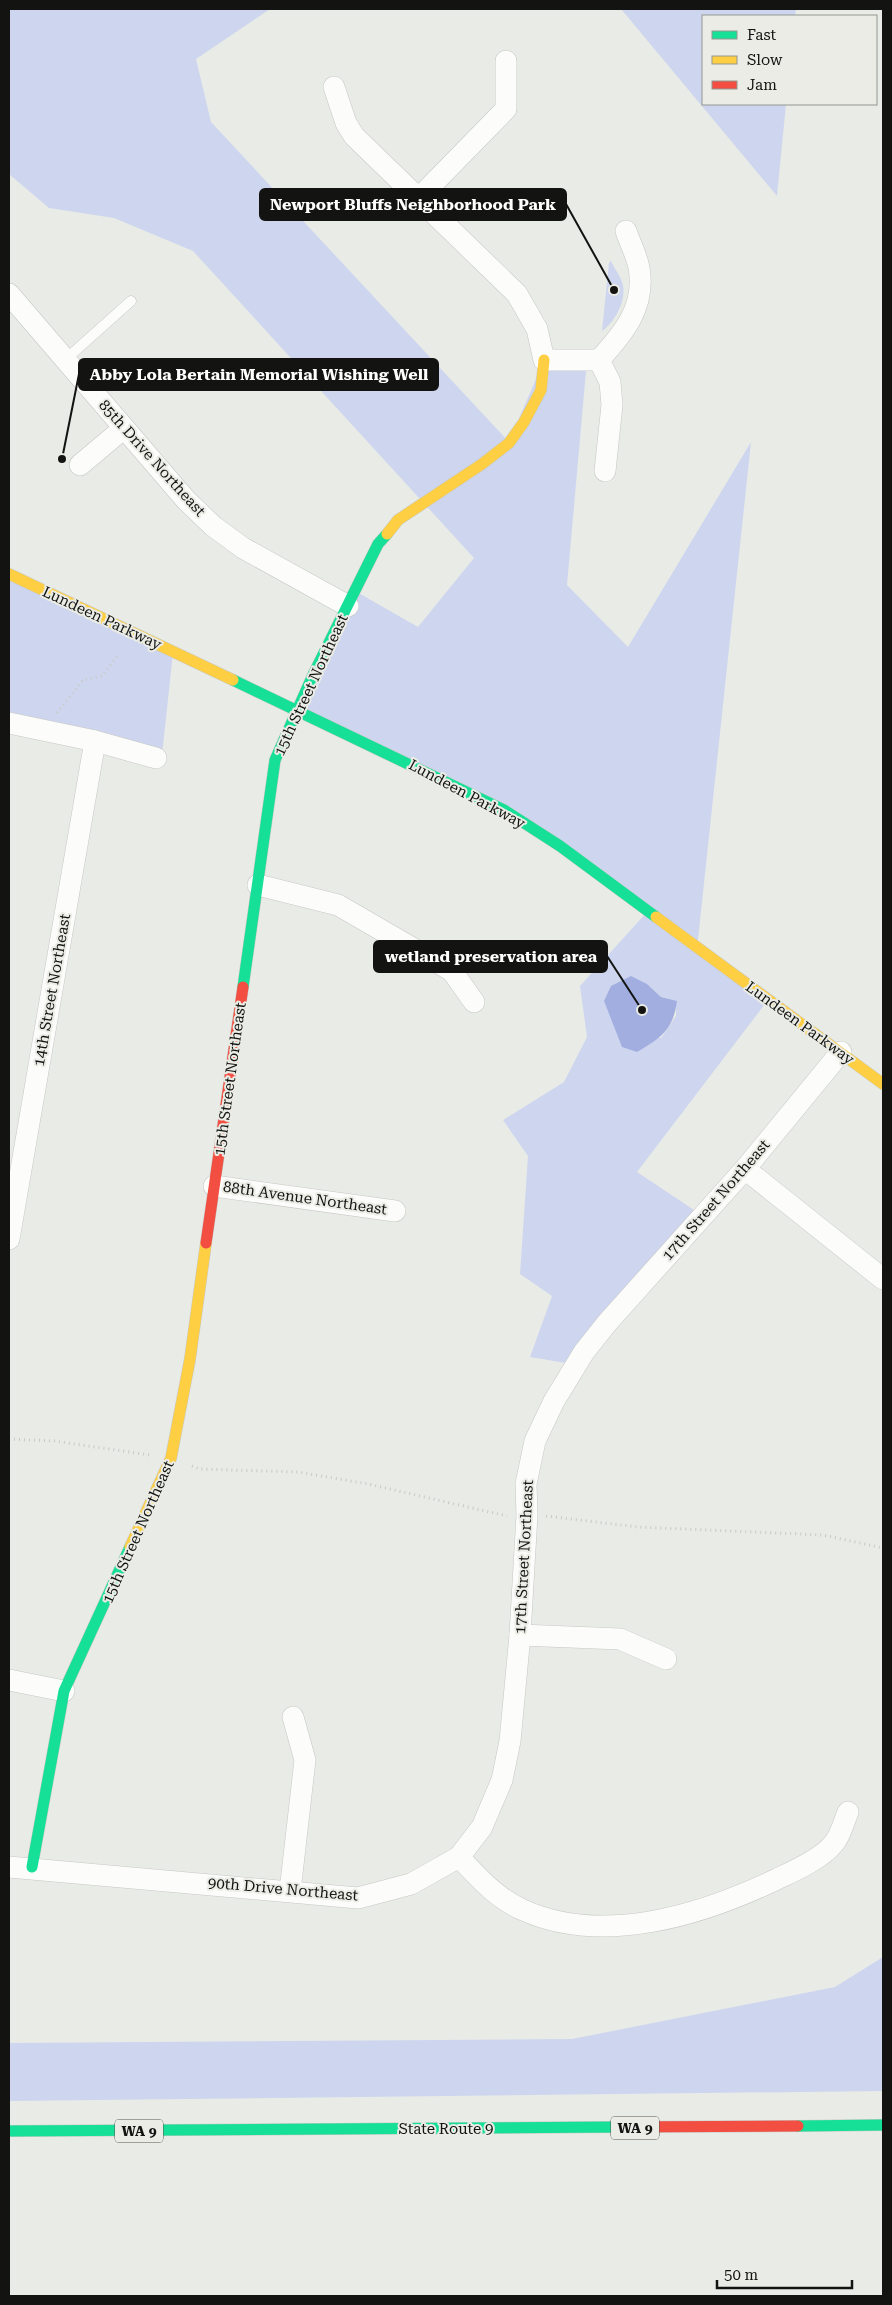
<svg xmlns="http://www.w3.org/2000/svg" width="892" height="2305" viewBox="0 0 892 2305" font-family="'Roboto Serif',serif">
<rect width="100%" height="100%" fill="#e9ebe6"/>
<g fill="#ced6ef" fill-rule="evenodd">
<path d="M 9,9 L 270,9 L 196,59 L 211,122 L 509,442 L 544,360 L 587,360 L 567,585 L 628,647 L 751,442 L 697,949 L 768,1000 L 637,1172 L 706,1218 L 572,1364 L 530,1357 L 552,1296 L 520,1274 L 528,1156 L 503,1120 L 564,1082 L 587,1037 L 580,986 L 647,912 L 560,846 L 297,710 L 355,591 L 418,627 L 474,558 L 193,251 L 114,218 L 49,208 L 9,174 ZM 647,984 L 661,997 L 676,1001 L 676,1016 L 661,1038 L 614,1023 L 604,1001 Z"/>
<polygon points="621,9 796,9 795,16 703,16 703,104 786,104 777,196"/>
<path d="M 611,261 C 614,268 620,275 622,282 C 628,299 615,322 602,331 L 609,263 Z"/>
<polygon points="9,574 173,653 161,764 9,723"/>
<polygon points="883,1957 883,2091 9,2101 9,2043 572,2039 835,1987"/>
</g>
<path fill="#a2aee0" d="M 631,976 L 647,984 L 661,997 L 677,1001 C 673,1030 661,1038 637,1052 L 622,1047 L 604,1001 L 611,986 Z"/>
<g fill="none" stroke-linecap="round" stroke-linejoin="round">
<defs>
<polyline id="lane" points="66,359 131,301"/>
<g id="street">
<polyline points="334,87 346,123 354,136 517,294 537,329 544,360 599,360"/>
<polyline points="419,198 506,109 506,61"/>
<polyline points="9,294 186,500 213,526 243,548 348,606"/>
<polyline points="80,465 124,428"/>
<path d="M 605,471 L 612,405 L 610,382 L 599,360 C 623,334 646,307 639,268 C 637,256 630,243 626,231"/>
<polyline points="9,723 95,741 156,758"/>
<polyline points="258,885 338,905 452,971 474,1002"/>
<polyline points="745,1169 883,1279"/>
<polyline points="214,1186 395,1211"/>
<polyline points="9,1239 95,741"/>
<polyline points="520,1635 620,1639 666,1659"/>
<polyline points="9,1680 64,1691"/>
<polyline points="459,1857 482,1827 502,1780 510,1741 520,1635 527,1515 526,1484 535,1441 554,1401 584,1352 607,1323 745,1169 841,1052"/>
<path d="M 9,1867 L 358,1898 L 411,1884 L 459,1857 C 479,1878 496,1898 523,1910 C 603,1946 702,1915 777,1879 C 794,1871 823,1858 834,1843 C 841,1835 844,1821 848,1812"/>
<polyline points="290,1891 305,1760 293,1717"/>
</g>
<g id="fast">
<polyline points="233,680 504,810 560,846 656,917"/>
<polyline points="243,987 275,760 313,675 378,544 387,534"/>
<polyline points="32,1867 64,1691 130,1547"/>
<polyline points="798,2126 883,2125"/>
<polyline points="9,2131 619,2127"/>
</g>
<g id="slow">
<polyline points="387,534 398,520 482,464 509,443 524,422 541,390 544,360"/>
<polyline points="9,574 233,680"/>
<polyline points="656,917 883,1084"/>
<polyline points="130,1547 171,1458 190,1359 206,1243"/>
</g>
<g id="jam">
<polyline points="206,1243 243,987"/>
<polyline points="619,2127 798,2126"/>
</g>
</defs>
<use href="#lane" stroke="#c6c8c4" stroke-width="11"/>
<use href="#street" stroke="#c6c8c4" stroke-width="22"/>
<use href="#fast" stroke="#c6c8c4" stroke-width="12"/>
<use href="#slow" stroke="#c6c8c4" stroke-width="12"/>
<use href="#jam" stroke="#c6c8c4" stroke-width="12"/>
<g stroke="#c9c9c8" stroke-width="3" stroke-dasharray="1 4" stroke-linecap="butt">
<polyline points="57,713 83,680 102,676 117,656"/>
<polyline points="9,1439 54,1441 150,1455"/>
<polyline points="192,1466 199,1469 298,1472 368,1484 507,1516"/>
<polyline points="546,1516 638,1527 823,1535 883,1548"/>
</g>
<use href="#lane" stroke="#fcfcfb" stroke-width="10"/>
<use href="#street" stroke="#fcfcfb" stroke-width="21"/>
<use href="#fast" stroke="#16e098" stroke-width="11"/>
<use href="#slow" stroke="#ffcf43" stroke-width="11"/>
<use href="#jam" stroke="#f24e42" stroke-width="11"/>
</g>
<g text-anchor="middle" stroke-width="4" stroke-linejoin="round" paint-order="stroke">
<g fill="#eaece5" stroke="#545551" stroke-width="1">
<rect x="611" y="2116.5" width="48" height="23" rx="4"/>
<rect x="115" y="2119.5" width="48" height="23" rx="4"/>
</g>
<g font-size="14" font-weight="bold" fill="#131412">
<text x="635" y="2133">WA 9</text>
<text x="139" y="2136">WA 9</text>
</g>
<g font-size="15" fill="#131412" stroke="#eaece5">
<text transform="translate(152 458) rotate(48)" y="5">85th Drive Northeast</text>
<text transform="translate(102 618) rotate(25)" y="5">Lundeen Parkway</text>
<text transform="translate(311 685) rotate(-65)" y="5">15th Street Northeast</text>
<text transform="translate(467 794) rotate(28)" y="5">Lundeen Parkway</text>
<text transform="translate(52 990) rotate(-80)" y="5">14th Street Northeast</text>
<text transform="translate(800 1023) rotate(36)" y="5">Lundeen Parkway</text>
<text transform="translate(230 1079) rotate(-82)" y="5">15th Street Northeast</text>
<text transform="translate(305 1198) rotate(8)" y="5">88th Avenue Northeast</text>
<text transform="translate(716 1200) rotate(-49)" y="5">17th Street Northeast</text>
<text transform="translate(138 1532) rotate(-66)" y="5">15th Street Northeast</text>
<text transform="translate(524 1557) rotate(-87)" y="5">17th Street Northeast</text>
<text transform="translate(283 1889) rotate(5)" y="5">90th Drive Northeast</text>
<text x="446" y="2134">State Route 9</text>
</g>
</g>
<path fill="none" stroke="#131412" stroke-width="2" d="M614 290L566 204M62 459L79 374M642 1010L607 956"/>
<g fill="#131412" stroke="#eaece5" stroke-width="2">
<circle cx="614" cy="290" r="5"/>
<circle cx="62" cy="459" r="5"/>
<circle cx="642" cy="1010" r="5"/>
</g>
<g fill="#131412" stroke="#131412" stroke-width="2">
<rect x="260" y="189" width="306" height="31" rx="5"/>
<rect x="79" y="359" width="359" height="31" rx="5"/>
<rect x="374" y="941" width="233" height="31" rx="5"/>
</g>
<g font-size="16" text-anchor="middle" font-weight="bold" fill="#fff">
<text x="413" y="210">Newport Bluffs Neighborhood Park</text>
<text x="259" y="380">Abby Lola Bertain Memorial Wishing Well</text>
<text x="491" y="962">wetland preservation area</text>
</g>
<rect width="892" height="2305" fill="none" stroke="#131412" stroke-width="20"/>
<rect x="702" y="15" width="175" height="90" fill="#eaece5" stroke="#949691"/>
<rect x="712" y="31" width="25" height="8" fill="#16e098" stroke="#949691"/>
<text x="747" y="40" font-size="15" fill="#131412">Fast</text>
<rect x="712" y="56" width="25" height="8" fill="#ffcf43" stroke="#949691"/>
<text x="747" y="65" font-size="15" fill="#131412">Slow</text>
<rect x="712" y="81" width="25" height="8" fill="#f24e42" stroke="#949691"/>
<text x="747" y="90" font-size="15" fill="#131412">Jam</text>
<path d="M717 2280v8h135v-8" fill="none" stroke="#131412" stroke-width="2.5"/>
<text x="724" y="2280" font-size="15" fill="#131412" stroke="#eaece5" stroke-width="4" paint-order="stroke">50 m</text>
</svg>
